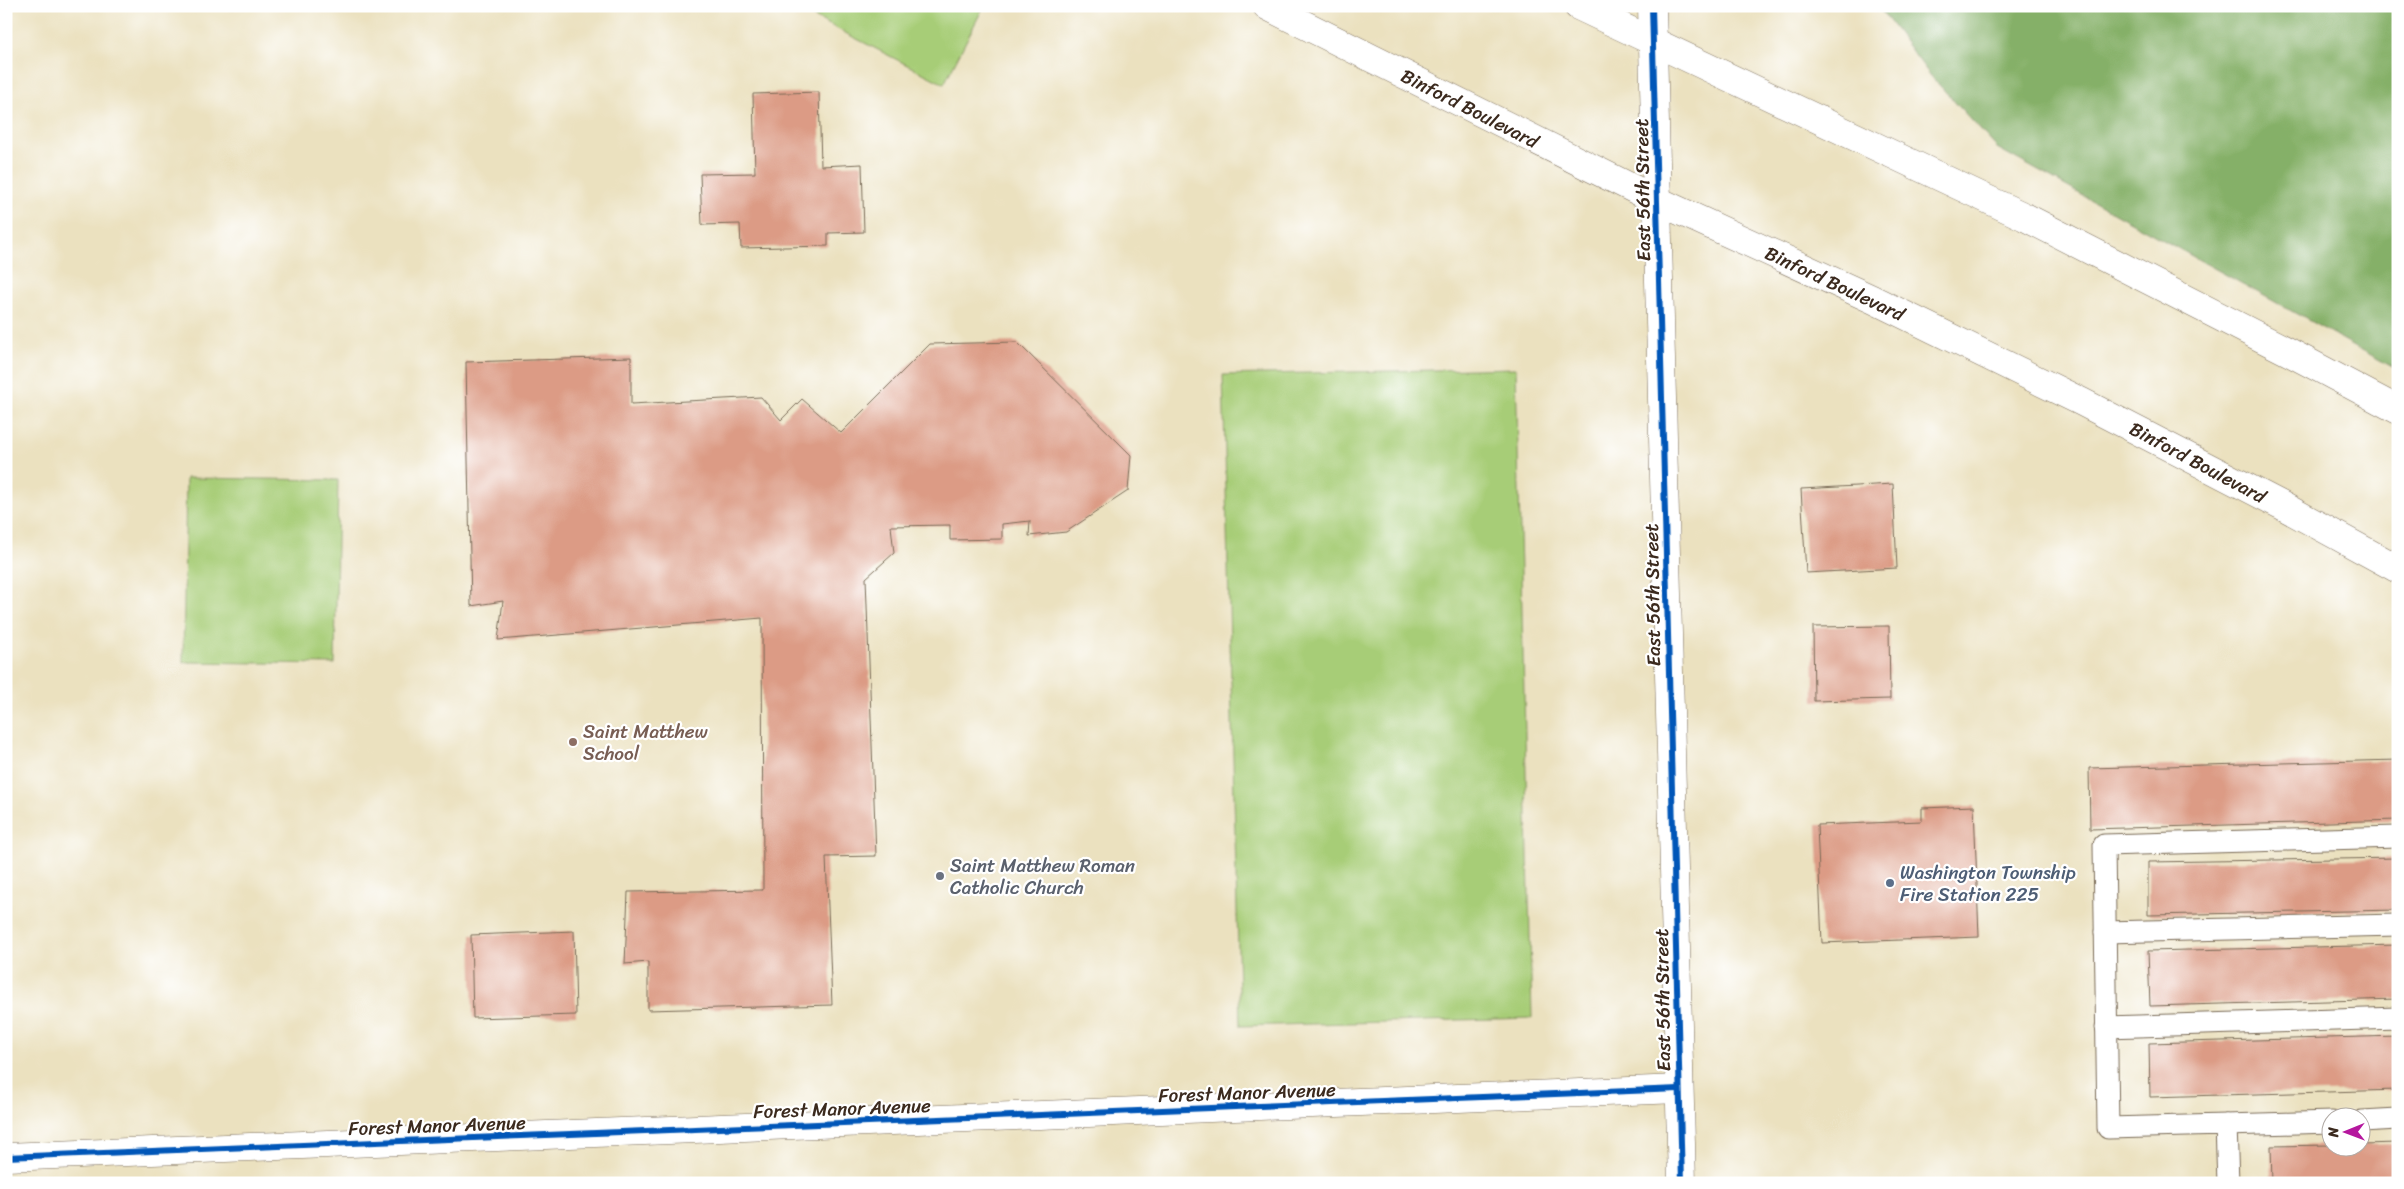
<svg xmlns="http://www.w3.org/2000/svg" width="2404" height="1189" viewBox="0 0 2404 1189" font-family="Sriracha,sans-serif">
<rect width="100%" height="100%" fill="#fff"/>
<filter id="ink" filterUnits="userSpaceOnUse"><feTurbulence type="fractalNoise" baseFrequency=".02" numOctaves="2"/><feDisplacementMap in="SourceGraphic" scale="10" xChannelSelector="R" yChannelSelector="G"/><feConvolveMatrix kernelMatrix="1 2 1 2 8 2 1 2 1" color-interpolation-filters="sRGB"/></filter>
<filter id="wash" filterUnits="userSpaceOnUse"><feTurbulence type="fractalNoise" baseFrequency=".0096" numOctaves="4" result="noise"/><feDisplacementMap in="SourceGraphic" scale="20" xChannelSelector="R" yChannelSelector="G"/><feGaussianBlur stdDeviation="1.12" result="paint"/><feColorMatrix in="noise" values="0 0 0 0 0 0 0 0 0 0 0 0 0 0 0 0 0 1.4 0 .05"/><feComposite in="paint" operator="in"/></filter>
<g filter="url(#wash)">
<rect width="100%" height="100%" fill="#ebe1bf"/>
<g fill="#a7cd77" stroke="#717c4a">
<polygon points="793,6 984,6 944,84"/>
<polygon points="1516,368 1532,1018 1240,1026 1223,375"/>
<polygon points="186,478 338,480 335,664 183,662"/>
</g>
<polygon fill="#85b068" stroke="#606d43" points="1878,6 2398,6 2398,370 1997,148 1930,75"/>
<g id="blocks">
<g fill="#dc9b85">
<polygon points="819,92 821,166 862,164 864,232 828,233 828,246 741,248 740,224 702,225 700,174 755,173 753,94"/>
<polygon points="1017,342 1131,455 1128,491 1066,532 1029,536 1030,521 1002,524 1002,539 950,540 950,525 891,526 894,553 866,578 876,856 826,857 832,1005 648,1010 648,962 625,964 628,892 763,890 762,618 498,640 503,601 471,606 466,362 631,357 631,404 761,397 781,420 802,399 841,433 930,344"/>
<polygon points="1893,484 1897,568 1806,573 1801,489"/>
<polygon points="1889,626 1890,699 1814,701 1813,627"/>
<polygon points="2398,760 2398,820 2090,829 2089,768"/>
<polygon points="1974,806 1979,937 1822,943 1817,825 1922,821 1922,808"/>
<polygon points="2398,858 2398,910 2148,915 2148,862"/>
<polygon points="574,931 576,1015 473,1018 471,935"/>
<polygon points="2398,945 2398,999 2150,1006 2148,951"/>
<polygon points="2398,1036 2398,1090 2150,1097 2149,1043"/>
<polygon points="2398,1143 2398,1183 2272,1183 2271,1146 2332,1145 2332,1146 2362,1146 2362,1144"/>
</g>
</g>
</g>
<g filter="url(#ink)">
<use href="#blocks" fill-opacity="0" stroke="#796a56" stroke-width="1"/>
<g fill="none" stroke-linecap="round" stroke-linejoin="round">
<defs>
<g id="service">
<polyline points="2105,932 2398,925"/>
<polyline points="2106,1027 2398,1018"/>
<polyline points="2362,1121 2398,1119"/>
<polyline points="2226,1125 2332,1122"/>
<polyline points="2228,1183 2226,1125 2108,1128 2104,845 2398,837"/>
</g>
<polyline id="minor" points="6,1157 1679,1089"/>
<polyline id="tertiary" points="1652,6 1682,1183"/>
<g id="primary">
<polyline points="1267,6 1658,201 1872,299 2082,402 2281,505 2398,569"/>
<polyline points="1578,6 2025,217 2289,352 2398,410"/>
</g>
</defs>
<use href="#service" stroke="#796a56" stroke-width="23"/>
<use href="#minor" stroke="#796a56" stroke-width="29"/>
<use href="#tertiary" stroke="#796a56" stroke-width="29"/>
<use href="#primary" stroke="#796a56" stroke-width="29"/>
<use href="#service" stroke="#fff" stroke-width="21"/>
<use href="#minor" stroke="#fff" stroke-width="28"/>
<use href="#tertiary" stroke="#fff" stroke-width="28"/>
<use href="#primary" stroke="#fff" stroke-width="28"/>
<defs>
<g id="cycleway">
<polyline points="1652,6 1682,1183"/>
<polyline points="6,1157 1679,1089"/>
</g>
</defs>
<use href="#cycleway" stroke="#fff" stroke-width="9"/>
<use href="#cycleway" stroke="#0057b8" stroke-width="6"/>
</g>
</g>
<circle fill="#8d6e63" stroke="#fff" stroke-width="2" cx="573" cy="742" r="5"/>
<circle fill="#6b7280" stroke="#fff" stroke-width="2" cx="940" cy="876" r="5"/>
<circle fill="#5c6f8a" stroke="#fff" stroke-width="2" cx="1890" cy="883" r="5"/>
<g text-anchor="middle" stroke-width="4.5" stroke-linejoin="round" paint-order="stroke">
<g font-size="19" fill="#3b2a1e" stroke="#fff">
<text transform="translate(1470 108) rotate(27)" y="7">Binford Boulevard</text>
<text transform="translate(1642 190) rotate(-91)" y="7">East 56th Street</text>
<text transform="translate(1835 283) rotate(25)" y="7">Binford Boulevard</text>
<text transform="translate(2198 462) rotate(28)" y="7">Binford Boulevard</text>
<text transform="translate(1652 595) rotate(-91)" y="7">East 56th Street</text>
<text transform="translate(1662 1000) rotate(-91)" y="7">East 56th Street</text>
<text transform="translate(1247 1092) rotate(-2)" y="7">Forest Manor Avenue</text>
<text transform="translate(842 1108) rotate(-2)" y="7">Forest Manor Avenue</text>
<text transform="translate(437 1125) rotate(-2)" y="7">Forest Manor Avenue</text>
</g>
<g font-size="19" fill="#785e54" stroke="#fff" text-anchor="start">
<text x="583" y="738">Saint Matthew<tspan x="583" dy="22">School</tspan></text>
</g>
<g font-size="19" fill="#5b616d" stroke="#fff" text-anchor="start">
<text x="950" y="872">Saint Matthew Roman<tspan x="950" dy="22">Catholic Church</tspan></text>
</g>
<g font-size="19" fill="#4e5e75" stroke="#fff" text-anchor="start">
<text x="1900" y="879">Washington Township<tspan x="1900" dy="22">Fire Station 225</tspan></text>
</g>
</g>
<rect width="2404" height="1189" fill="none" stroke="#fff" stroke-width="25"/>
<g transform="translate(2346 1132) rotate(269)"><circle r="24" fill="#ffffff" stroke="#b1aaa5"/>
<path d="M0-4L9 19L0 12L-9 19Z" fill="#b5179e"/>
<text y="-8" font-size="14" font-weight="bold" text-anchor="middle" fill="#3b2a1e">N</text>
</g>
</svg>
